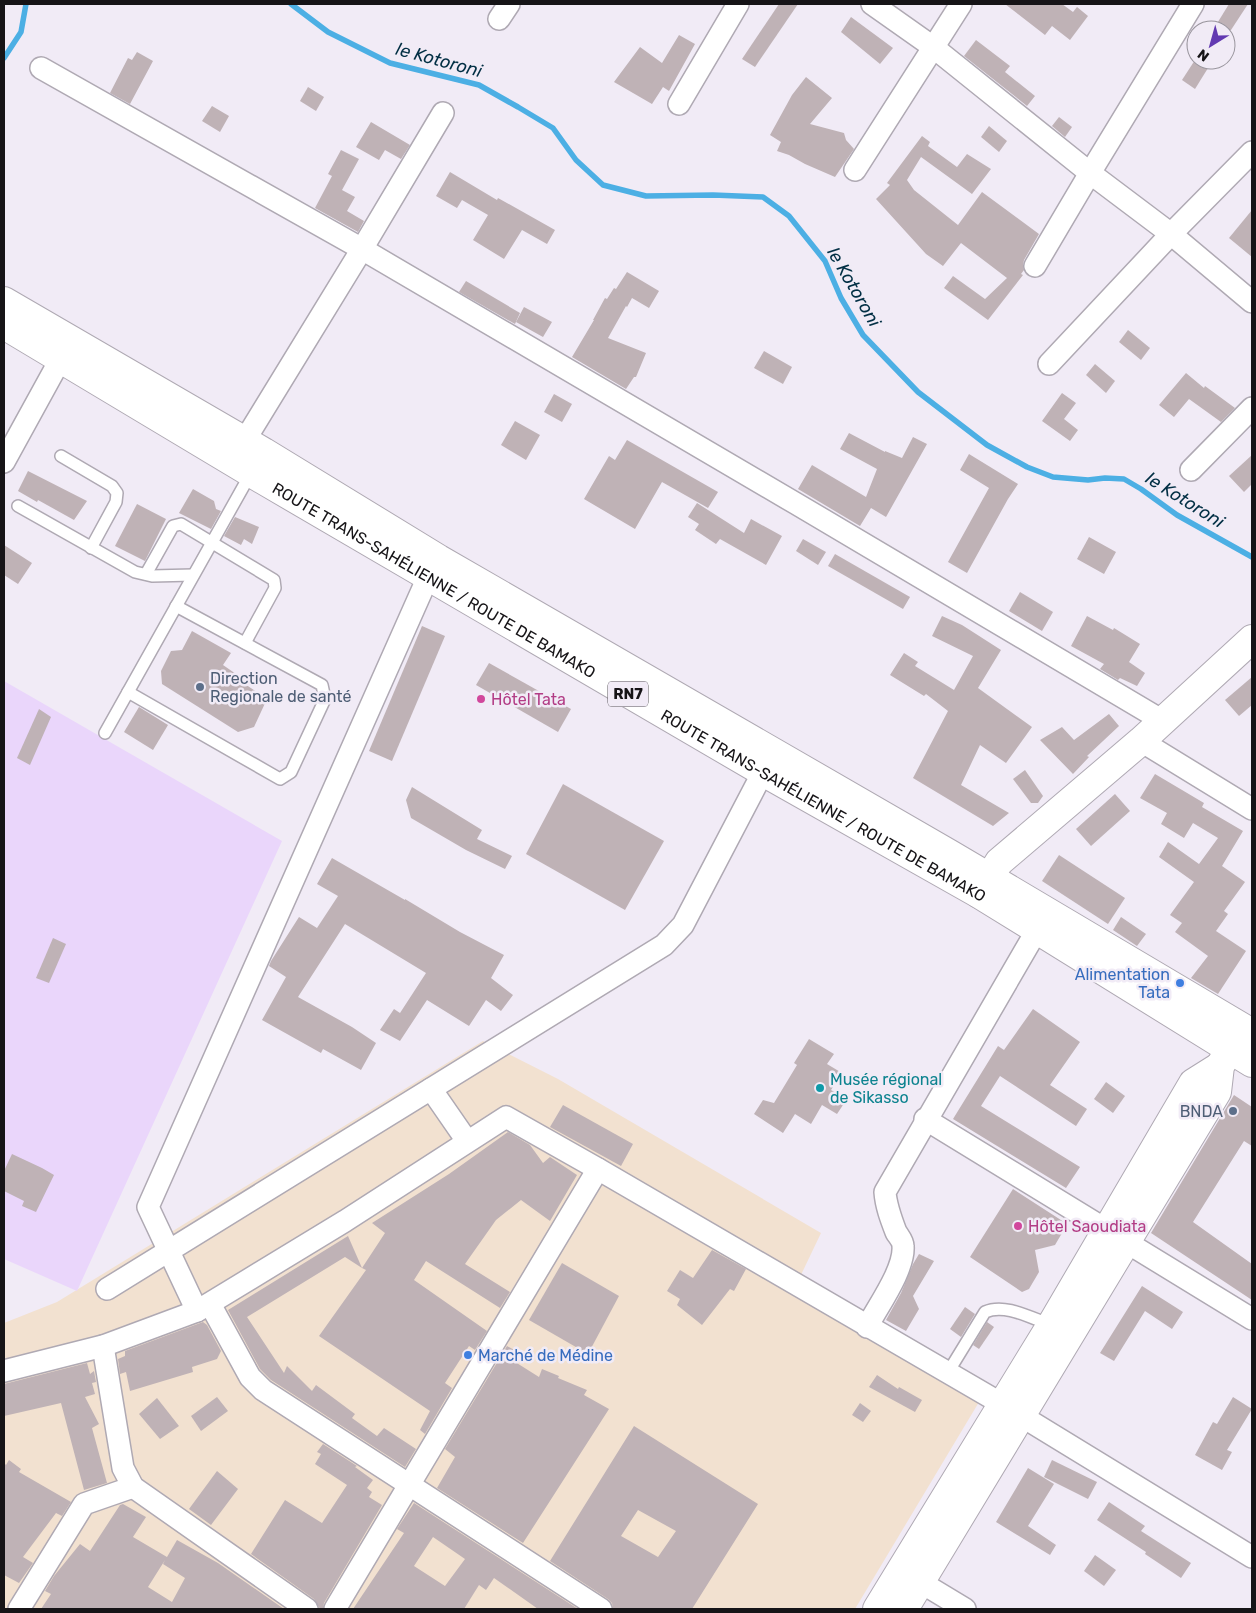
<svg xmlns="http://www.w3.org/2000/svg" width="1256" height="1613" viewBox="0 0 1256 1613" font-family="Rubik,sans-serif">
<rect width="100%" height="100%" fill="#f1ebf6"/>
<polygon fill="#f2e1d0" points="483,1041 558,1079 821,1233 800,1277 988,1387 855,1609 4,1609 4,1323 57,1302"/>
<polygon fill="#ead6fb" points="4,681 282,841 77,1291 4,1259"/>
<g fill="none" stroke-linecap="round" stroke-linejoin="round">
<g stroke="#4cafe4" stroke-width="5.5">
<polyline points="291,4 328,32 390,63 479,85 518,107 553,128 576,160 603,185 646,196 713,195 763,197 789,216 825,261 841,298 863,335 918,392 987,445 1027,467 1053,477 1088,480 1105,478 1124,479 1141,489 1177,515 1252,557"/>
<polyline points="4,58 21,32 26,4"/>
</g>
</g>
<g fill="#bfb2b6" fill-rule="evenodd">
<polygon points="779,4 798,4 755,67 742,59"/>
<polygon points="1005,4 1062,4 1073,12 1077,7 1088,16 1070,40 1052,26 1045,35"/>
<polygon points="1229,4 1248,4 1231,30 1213,30"/>
<polygon points="851,17 893,48 880,64 841,32"/>
<polygon points="679,35 695,44 669,91 663,87 652,104 614,82 640,47 662,63"/>
<polygon points="976,40 1010,66 1005,72 1035,96 1027,106 964,56"/>
<polygon points="137,52 153,61 130,104 110,93 128,58 132,60"/>
<polygon points="1195,60 1213,60 1195,89 1182,80"/>
<polygon points="806,77 832,98 810,124 844,133 846,140 854,149 835,177 805,164 789,155 777,151 781,142 770,135 792,95"/>
<polygon points="308,87 324,97 316,111 300,101"/>
<polygon points="212,106 229,116 220,132 202,121"/>
<polygon points="1059,117 1072,127 1065,137 1052,126"/>
<polygon points="371,122 410,145 401,159 385,150 379,160 356,147"/>
<polygon points="989,126 1007,141 999,152 981,137"/>
<polygon points="922,136 930,142 928,146 957,167 967,154 991,169 972,194 921,157 907,180 914,190 958,225 982,192 1039,234 1024,260 1023,265 1024,270 1021,274 1023,275 988,320 944,288 953,276 985,299 1007,278 961,243 943,266 926,254 876,199 890,185 887,183"/>
<polygon points="341,150 359,159 342,190 355,197 347,211 364,221 358,232 315,208 332,176 328,174"/>
<polygon points="450,172 497,200 498,198 555,230 547,244 522,230 504,259 473,240 488,215 462,200 457,208 436,196"/>
<polygon points="1252,210 1252,257 1229,238"/>
<polygon points="627,272 659,291 649,308 632,298 627,307 626,306 608,338 646,353 636,377 634,377 626,389 572,357 594,320 593,320 605,298 607,299 614,288 616,289"/>
<polygon points="466,281 520,313 515,324 459,292"/>
<polygon points="524,307 552,322 543,337 516,322"/>
<polygon points="1128,330 1150,348 1141,360 1119,342"/>
<polygon points="764,351 792,367 783,384 754,368"/>
<polygon points="1095,364 1115,381 1106,393 1086,375"/>
<polygon points="1186,373 1204,388 1205,386 1235,408 1221,422 1189,399 1174,417 1159,405"/>
<polygon points="1062,393 1076,403 1064,419 1078,430 1070,441 1042,421"/>
<polygon points="554,394 572,404 562,422 544,412"/>
<polygon points="515,421 540,435 526,460 501,445"/>
<polygon points="849,433 885,452 885,451 902,458 913,437 927,444 886,517 871,508 860,526 798,489 812,465 866,497 877,469 840,449"/>
<polygon points="627,440 718,492 708,508 662,482 635,529 584,499 609,456 615,460"/>
<polygon points="969,454 1018,484 1008,499 967,573 948,562 989,488 960,470"/>
<polygon points="1252,455 1252,484 1244,492 1229,476"/>
<polygon points="28,471 87,501 74,520 38,500 37,502 18,491"/>
<polygon points="193,489 214,501 216,509 221,511 211,529 179,513"/>
<polygon points="697,503 744,533 751,519 782,536 766,565 720,539 716,544 695,530 699,524 688,517"/>
<polygon points="137,504 166,519 145,561 115,546"/>
<polygon points="235,517 259,527 252,544 244,539 241,545 224,536"/>
<polygon points="1089,537 1116,552 1104,574 1077,559"/>
<polygon points="803,539 826,552 818,565 796,551"/>
<polygon points="4,545 32,563 18,584 4,575"/>
<polygon points="835,554 910,597 903,609 828,566"/>
<polygon points="1020,592 1053,612 1042,631 1009,611"/>
<polygon points="942,616 962,625 1001,650 978,688 1032,727 1006,763 980,745 961,785 1009,813 993,826 913,778 948,711 926,694 924,696 890,675 904,653 918,662 915,666 954,690 973,656 932,636"/>
<polygon points="1087,616 1113,630 1114,628 1140,644 1129,662 1145,673 1137,686 1120,678 1118,680 1100,669 1104,664 1071,646"/>
<polygon points="422,626 445,636 392,761 369,751"/>
<polygon points="192,631 231,653 223,665 236,674 242,682 267,699 254,727 238,732 162,684 161,671 171,651 182,650"/>
<polygon points="489,663 571,709 558,732 476,685"/>
<polygon points="1252,677 1252,705 1239,716 1225,700"/>
<polygon points="139,707 168,725 153,750 124,732"/>
<polygon points="39,709 51,717 30,765 17,758"/>
<polygon points="1109,714 1119,726 1087,756 1089,757 1073,774 1040,740 1062,727 1074,740"/>
<polygon points="1025,770 1043,796 1038,803 1031,803 1013,779"/>
<polygon points="1155,774 1204,803 1202,807 1243,831 1222,866 1245,882 1224,911 1228,914 1216,931 1246,951 1218,994 1191,978 1208,956 1175,932 1182,923 1170,915 1194,882 1159,857 1168,842 1199,864 1218,838 1193,823 1184,838 1161,824 1167,813 1140,798"/>
<polygon points="563,784 664,841 625,910 526,854"/>
<polygon points="412,787 482,830 477,839 512,856 505,869 466,850 411,818 406,800"/>
<polygon points="1115,794 1130,811 1091,846 1076,829"/>
<polygon points="1059,855 1125,898 1108,924 1042,881"/>
<polygon points="332,858 405,900 405,899 460,932 504,955 491,978 513,995 501,1011 486,1000 469,1026 427,1000 400,1041 380,1030 394,1009 400,1013 426,973 345,924 298,997 352,1027 376,1043 361,1070 323,1049 321,1053 262,1020 286,977 269,966 271,961 299,917 317,928 338,896 317,884"/>
<polygon points="1121,917 1146,934 1137,946 1113,930"/>
<polygon points="53,938 66,944 49,983 36,978"/>
<polygon points="1033,1009 1080,1042 1050,1085 1087,1109 1076,1126 1000,1076 981,1106 1080,1167 1066,1188 953,1119 998,1046 1004,1050"/>
<polygon points="809,1039 834,1054 827,1064 842,1073 831,1090 847,1099 837,1114 822,1105 811,1124 795,1114 783,1133 754,1114 763,1100 774,1103 797,1065 794,1063"/>
<polygon points="1106,1082 1125,1096 1113,1113 1094,1099"/>
<polygon points="1234,1095 1252,1107 1252,1146 1244,1141 1193,1222 1252,1264 1252,1300 1151,1233"/>
<polygon points="563,1105 633,1144 621,1166 550,1127"/>
<polygon points="508,1132 530,1145 543,1163 550,1157 577,1175 550,1221 521,1200 496,1220 465,1264 510,1292 500,1308 426,1261 414,1280 487,1331 475,1350 469,1346 445,1383 452,1388 425,1434 420,1430 430,1411 319,1336 366,1270 362,1268 385,1233 372,1223 449,1174"/>
<polygon points="12,1154 42,1168 54,1175 36,1212 22,1206 24,1201 4,1191 4,1171"/>
<polygon points="1013,1189 1064,1222 1065,1228 1055,1245 1035,1250 1039,1272 1029,1289 1022,1292 970,1257"/>
<polygon points="348,1236 362,1268 345,1257 247,1317 284,1373 287,1366 312,1391 316,1385 355,1414 352,1418 377,1436 384,1428 416,1449 405,1467 271,1380 260,1369 228,1310"/>
<polygon points="712,1250 746,1269 734,1291 730,1289 702,1325 677,1305 680,1299 667,1291 680,1270 693,1278"/>
<polygon points="919,1254 934,1261 913,1296 919,1309 906,1331 886,1320 901,1293 913,1264"/>
<polygon points="562,1263 619,1296 588,1354 529,1320"/>
<polygon points="1142,1286 1183,1312 1172,1329 1145,1311 1114,1361 1100,1353"/>
<polygon points="965,1307 975,1314 961,1337 950,1329"/>
<polygon points="203,1322 207,1325 221,1351 217,1359 192,1367 193,1372 130,1391 126,1372 120,1374 118,1359 125,1356 125,1351"/>
<polygon points="987,1322 994,1327 979,1349 973,1345"/>
<polygon points="507,1346 516,1351 512,1360 539,1377 542,1369 559,1376 558,1378 587,1390 584,1395 609,1409 523,1543 437,1488 455,1457 445,1449"/>
<polygon points="87,1363 90,1374 94,1371 96,1382 92,1383 95,1394 85,1397 99,1424 92,1428 107,1483 84,1490 61,1403 4,1416 4,1384"/>
<polygon points="877,1375 898,1389 899,1387 922,1400 915,1412 869,1387"/>
<polygon points="217,1397 228,1411 201,1431 191,1416"/>
<polygon points="1233,1397 1252,1409 1227,1450 1232,1452 1222,1470 1195,1455 1213,1422 1217,1424"/>
<polygon points="157,1398 179,1426 160,1439 139,1414"/>
<polygon points="860,1403 871,1411 863,1422 852,1415"/>
<path d="M 634,1426 L 758,1504 L 692,1609 L 613,1609 L 612,1603 L 608,1599 L 550,1561 ZM 638,1510 L 676,1531 L 658,1557 L 621,1536 Z"/>
<polygon points="323,1444 357,1466 355,1467 373,1480 367,1488 372,1492 369,1497 382,1505 324,1603 323,1609 320,1609 314,1599 251,1554 285,1500 322,1523 347,1485 315,1464 321,1454 317,1452"/>
<polygon points="9,1460 21,1469 19,1472 71,1502 62,1516 56,1513 23,1557 33,1563 19,1583 4,1575 4,1463 6,1465"/>
<polygon points="1052,1460 1097,1482 1088,1499 1044,1477"/>
<polygon points="1028,1468 1054,1484 1028,1526 1056,1545 1050,1555 996,1522"/>
<polygon points="217,1471 238,1489 211,1525 189,1509"/>
<polygon points="1109,1502 1145,1526 1141,1531 1191,1563 1181,1578 1145,1554 1146,1552 1097,1520"/>
<path d="M 414,1503 L 578,1609 L 538,1609 L 494,1578 L 486,1590 L 479,1585 L 464,1609 L 353,1609 L 404,1533 L 397,1529 ZM 433,1537 L 465,1559 L 445,1586 L 414,1566 Z"/>
<path d="M 123,1504 L 146,1517 L 133,1537 L 167,1557 L 177,1540 L 218,1563 L 284,1609 L 41,1609 L 51,1594 L 45,1591 L 54,1576 L 80,1544 L 90,1551 L 120,1505 ZM 165,1560 L 163,1564 L 185,1578 L 172,1602 L 148,1587 Z"/>
<polygon points="1095,1555 1116,1570 1104,1586 1084,1571"/>
</g>
<g fill="none" stroke-linecap="round" stroke-linejoin="round">
<defs>
<g id="lane">
<polyline points="61,456 112,486 117,493 116,502 91,548"/>
<polyline points="18,506 135,572 152,576 193,575"/>
<polyline points="146,574 173,526 181,524 274,580 275,588 245,643"/>
<polyline points="128,692 280,779 291,772 325,699 322,685 176,606"/>
<polyline points="105,733 251,473"/>
<path d="M 947,1374 L 985,1312 C 1005,1303 1031,1318 1051,1325"/>
</g>
<g id="street">
<polyline points="872,4 933,47 1090,173 1171,234 1252,302"/>
<polyline points="499,19 509,4"/>
<polyline points="41,68 362,249 795,503 1163,721"/>
<polyline points="679,104 738,4"/>
<polyline points="855,170 961,4"/>
<polyline points="1035,266 1090,173 1193,4"/>
<polyline points="1049,364 1171,234 1252,152"/>
<polyline points="237,453 362,249 443,113"/>
<polyline points="4,462 60,360"/>
<polyline points="1191,470 1252,408"/>
<polyline points="1141,741 1252,809"/>
<polyline points="431,1089 467,1141"/>
<polyline points="925,1119 1252,1319"/>
<polyline points="107,1289 664,945 683,925 763,772"/>
<polyline points="210,1304 250,1377 263,1390 601,1609"/>
<polyline points="197,1311 148,1207 428,577 436,563"/>
<path d="M 867,1327 C 878,1306 905,1269 903,1246 C 903,1241 899,1237 896,1232 C 891,1219 886,1206 885,1192 L 1037,930"/>
<polyline points="103,1346 123,1468 133,1487 307,1609"/>
<polyline points="4,1371 103,1346 197,1311 345,1221 506,1117 598,1169 1002,1404 1252,1557"/>
<polyline points="907,1574 965,1609"/>
<polyline points="19,1609 84,1504 133,1487"/>
<polyline points="335,1609 598,1169"/>
</g>
<g id="secondary">
<polyline points="979,894 999,862 1141,741 1252,639"/>
<polyline points="877,1609 1051,1325 1193,1083 1220,1066"/>
<polyline points="904,1609 1217,1092 1220,1066 1242,1029"/>
</g>
<g id="highway">
<polyline points="4,301 264,452 439,559 950,854 1252,1033"/>
<path id="s1" d="M 4,325 L 251,473 L 763,772 L 979,894 L 1252,1063"/>
</g>
</defs>
<use href="#lane" stroke="#afa9b3" stroke-width="14"/>
<use href="#street" stroke="#afa9b3" stroke-width="24"/>
<use href="#secondary" stroke="#afa9b3" stroke-width="30"/>
<use href="#highway" stroke="#afa9b3" stroke-width="30"/>
<use href="#lane" stroke="#fff" stroke-width="11"/>
<use href="#street" stroke="#fff" stroke-width="21"/>
<use href="#secondary" stroke="#fff" stroke-width="28"/>
<use href="#highway" stroke="#fff" stroke-width="28"/>
</g>
<g fill="#5c6f8a" stroke="#f1ebf6" stroke-width="2">
<circle cx="200" cy="687" r="5"/>
<circle cx="1233" cy="1111" r="5"/>
</g>
<g fill="#d1479c" stroke="#f1ebf6" stroke-width="2">
<circle cx="481" cy="699" r="5"/>
<circle cx="1018" cy="1226" r="5"/>
</g>
<g fill="#3f7fe0" stroke="#f1ebf6" stroke-width="2">
<circle cx="1180" cy="983" r="5"/>
<circle cx="468" cy="1355" r="5"/>
</g>
<circle fill="#0f9aa8" stroke="#f1ebf6" stroke-width="2" cx="820" cy="1088" r="5"/>
<g text-anchor="middle" stroke-width="5" stroke-linejoin="round" paint-order="stroke">
<rect fill="#f1ebf6" stroke="#58545a" stroke-width="1" x="608" y="681.5" width="40" height="25" rx="4"/>
<g font-size="15" font-weight="bold" fill="#161417">
<text x="628" y="699">RN7</text>
</g>
<g font-size="16" fill="#161417" stroke="#f1ebf6">
<text dy="6" stroke="none"><textPath href="#s1" startOffset="500">ROUTE TRANS-SAHÉLIENNE / ROUTE DE BAMAKO</textPath></text>
<text dy="6" stroke="none"><textPath href="#s1" startOffset="950">ROUTE TRANS-SAHÉLIENNE / ROUTE DE BAMAKO</textPath></text>
</g>
<g font-size="16" fill="#4e5e75" stroke="#f1ebf6" text-anchor="start">
<text x="210" y="684">Direction<tspan x="210" dy="18">Regionale de santé</tspan></text>
<text x="1223" y="1117" text-anchor="end">BNDA</text>
</g>
<g font-size="16" fill="#b23c85" stroke="#f1ebf6" text-anchor="start">
<text x="491" y="705">Hôtel Tata</text>
<text x="1028" y="1232">Hôtel Saoudiata</text>
</g>
<g font-size="16" fill="#366cbe" stroke="#f1ebf6" text-anchor="end">
<text x="1170" y="980">Alimentation<tspan x="1170" dy="18">Tata</tspan></text>
<text x="478" y="1361" text-anchor="start">Marché de Médine</text>
</g>
<g font-size="16" fill="#0d838f" stroke="#f1ebf6" text-anchor="start">
<text x="830" y="1085">Musée régional<tspan x="830" dy="18">de Sikasso</tspan></text>
</g>
<g font-size="18" font-style="italic" fill="#022f44" stroke="#f1ebf6">
<text transform="translate(439 60) rotate(15)" y="6">le Kotoroni</text>
<text transform="translate(854 287) rotate(60)" y="6">le Kotoroni</text>
<text transform="translate(1185 500) rotate(32)" y="6">le Kotoroni</text>
</g>
</g>
<rect width="1256" height="1613" fill="none" stroke="#161417" stroke-width="10"/>
<g transform="translate(1211 45) rotate(217)"><circle r="24" fill="#f1ebf6" stroke="#99959d"/>
<path d="M0-4L9 19L0 12L-9 19Z" fill="#6239b1"/>
<text y="-8" font-size="14" font-weight="bold" text-anchor="middle" fill="#161417">N</text>
</g>
</svg>
